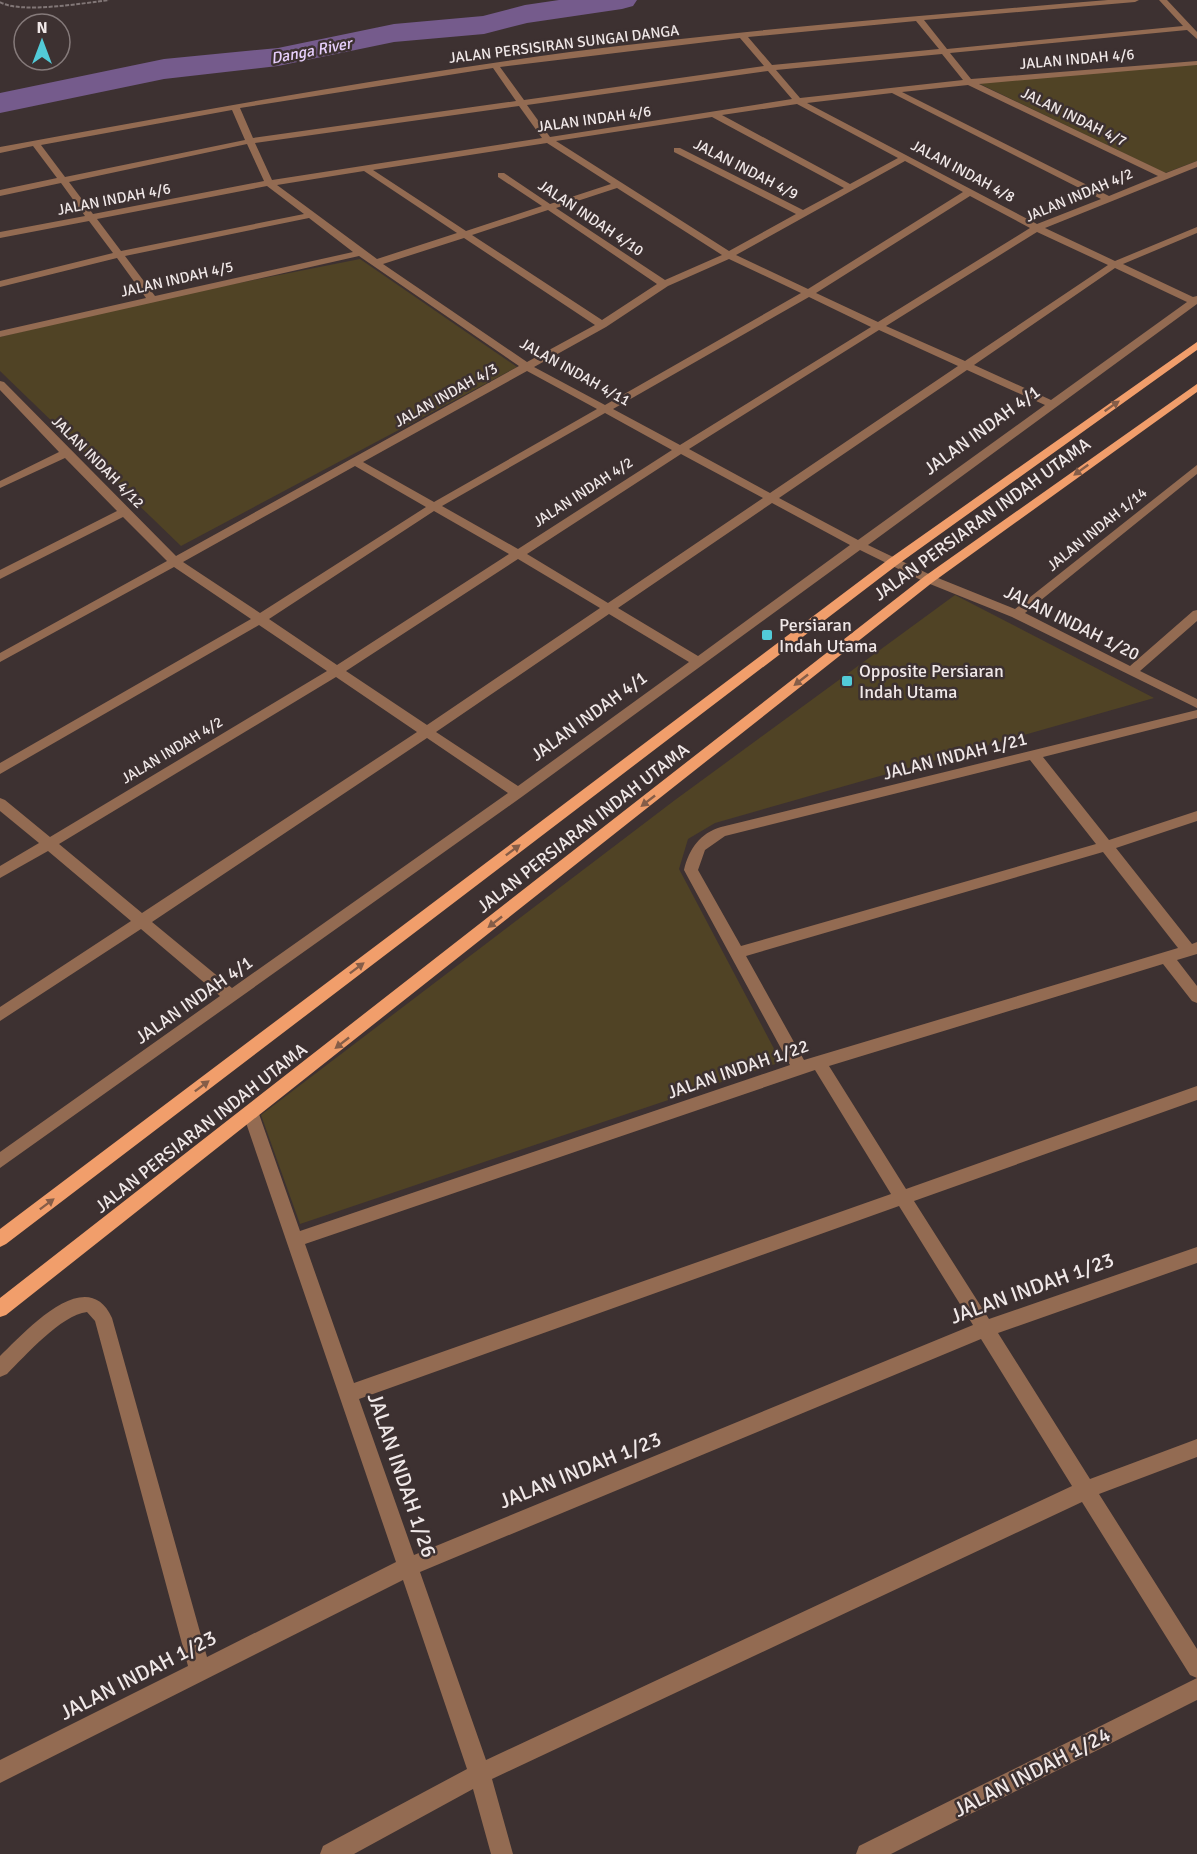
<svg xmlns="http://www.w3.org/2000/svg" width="1197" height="1854" viewBox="0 0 1197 1854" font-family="Signika,sans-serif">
<rect width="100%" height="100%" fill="#3d3131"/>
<g fill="#504325">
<polygon points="1197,63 1197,161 1165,173 978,83"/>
<polygon points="360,259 517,367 181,546 0,371 0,337 153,300"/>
<polygon points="955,595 1154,698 715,823 688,839 679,869 781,1062 300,1224 261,1115 675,800"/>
</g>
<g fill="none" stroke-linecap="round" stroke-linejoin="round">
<polygon fill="#755b8c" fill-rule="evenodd" points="559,0 637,0 633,6 622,9 527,23 484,34 394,42 278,66 164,79 0,113 0,93 164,59 278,48 394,24 483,16 525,5"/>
<path stroke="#817676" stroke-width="2" stroke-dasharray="4 1.5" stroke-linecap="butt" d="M 0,2 C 19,14 85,3 109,0"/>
<g fill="#936b52" fill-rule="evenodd">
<path d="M 1108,0 L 1139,0 L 1135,2 L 924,20 L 947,49 L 1183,26 L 1159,0 L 1167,0 L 1197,32 L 1197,39 L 1187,30 L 950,53 L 971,79 L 1197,61 L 1197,65 L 979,84 L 1166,173 L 1197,161 L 1197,167 L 1045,228 L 1115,261 L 1197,227 L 1197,233 L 1123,264 L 1193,297 L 1197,296 L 1197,304 L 868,545 L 933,576 L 1015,609 L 1197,465 L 1197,474 L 1025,613 L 1130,666 L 1193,611 L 1197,610 L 1197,621 L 1140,671 L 1197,699 L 1197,708 L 1012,617 L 925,582 L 860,550 L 523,796 L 0,1168 L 0,1152 L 220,996 L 141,929 L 0,1021 L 0,1007 L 131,921 L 48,851 L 0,878 L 0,866 L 39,843 L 0,811 L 0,798 L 5,800 L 50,837 L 327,671 L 259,625 L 0,774 L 0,763 L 251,619 L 174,567 L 0,662 L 0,653 L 167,561 L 123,517 L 0,579 L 0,570 L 117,511 L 65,458 L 0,488 L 0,481 L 59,452 L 0,390 L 0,381 L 4,382 L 176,556 L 519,366 L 359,256 L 0,337 L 0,331 L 146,298 L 117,258 L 0,287 L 0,281 L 113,253 L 89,221 L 0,238 L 0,232 L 85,216 L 61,183 L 0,196 L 0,190 L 57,178 L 33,146 L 0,153 L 0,147 C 190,112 378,78 570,52 C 749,29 928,15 1108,0 ZM 916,21 L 939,49 L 772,65 L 748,37 ZM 740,38 L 764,66 L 524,100 L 500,67 ZM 942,54 L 963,80 L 800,98 L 776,70 ZM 493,68 L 516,101 L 253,138 L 240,108 ZM 768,71 L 792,99 L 550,137 L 527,105 ZM 968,85 L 1158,176 L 1109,196 L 902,92 ZM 892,93 L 1101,199 L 1037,224 L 807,103 ZM 797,104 L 898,158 L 850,184 L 722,115 ZM 519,106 L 542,138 L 272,180 L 255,143 ZM 232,110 L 245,140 L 65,177 L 41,145 ZM 712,117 L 844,188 L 803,210 L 680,148 L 674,148 L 674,152 L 796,214 L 729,251 L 556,141 ZM 547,143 L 611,184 L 550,204 L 504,173 L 498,173 L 498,177 L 542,206 L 466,231 L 373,170 ZM 247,144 L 264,181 L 93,214 L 69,182 ZM 905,161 L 963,192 L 808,289 L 736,255 ZM 364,171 L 457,233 L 377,259 L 277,185 ZM 267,186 L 304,214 L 121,251 L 97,219 ZM 617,188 L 722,255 L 665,280 L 556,208 ZM 970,196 L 1030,228 L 878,322 L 816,293 ZM 548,210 L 657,284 L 602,320 L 472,235 ZM 309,218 L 353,252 L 155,296 L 125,256 ZM 1037,232 L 1108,265 L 965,361 L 886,326 ZM 464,238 L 595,325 L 527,362 L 383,264 ZM 729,259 L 801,293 L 605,405 L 534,367 L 606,327 L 668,286 ZM 1115,268 L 1187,302 L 1051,400 L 974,365 ZM 809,297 L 871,327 L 680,445 L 613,409 ZM 879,330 L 958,366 L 770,493 L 689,449 ZM 967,370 L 1045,405 L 858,540 L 779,498 ZM 527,371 L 597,409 L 434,502 L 363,462 ZM 605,413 L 672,450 L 518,549 L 442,506 ZM 681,454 L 763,498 L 608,603 L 527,554 ZM 355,466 L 426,507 L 260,613 L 183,562 ZM 772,503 L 850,545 L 698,656 L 618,608 ZM 434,511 L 509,554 L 337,665 L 269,619 ZM 518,559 L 600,608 L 427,725 L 346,671 ZM 609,614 L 689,662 L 518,786 L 436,732 ZM 336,677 L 417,732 L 142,913 L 59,844 ZM 427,738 L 508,793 L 232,988 L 152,922 Z"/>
<path d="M 1197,710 L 1197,718 L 1043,757 L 1109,840 L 1197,811 L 1197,821 L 1116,848 L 1192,944 L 1197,942 L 1197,954 L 1177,960 L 1197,986 L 1197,1003 L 1192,1001 L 1163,964 L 829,1066 L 906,1189 L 1197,1086 L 1197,1100 L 914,1201 L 989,1319 L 1197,1247 L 1197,1263 L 998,1333 L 1090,1479 L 1197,1439 L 1197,1457 L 1099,1494 L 1197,1649 L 1197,1678 L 1190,1675 L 1082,1502 L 492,1779 L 513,1854 L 491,1854 L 473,1789 L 354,1854 L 320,1854 L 323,1846 L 467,1769 L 403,1580 L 0,1783 L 0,1760 L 188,1666 L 95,1321 L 87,1312 C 61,1315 25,1356 7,1374 L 0,1377 L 0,1356 C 24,1333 87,1262 112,1318 L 207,1657 L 396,1562 L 243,1114 L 245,1109 L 251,1107 L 257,1109 L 259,1114 L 300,1231 L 790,1065 L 684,870 C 689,849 700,833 721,827 ZM 1030,760 L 1096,844 L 741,946 L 698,870 L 705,850 L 725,836 ZM 1103,852 L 1178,948 L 804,1060 L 746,956 ZM 815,1070 L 891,1194 L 354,1383 L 305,1244 ZM 899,1206 L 973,1325 L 414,1555 L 359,1399 ZM 981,1339 L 1072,1486 L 486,1760 L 420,1572 Z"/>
<polygon points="1197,1678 1197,1700 891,1854 856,1854 859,1846"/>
</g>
<g fill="#f19e6b" fill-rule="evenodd">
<polygon points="1197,342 1197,350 897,565 6,1244 0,1247 0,1229 889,559"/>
<polygon points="1197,384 1197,392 933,582 6,1315 0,1317 0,1298 925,576"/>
</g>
</g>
<defs><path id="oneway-solid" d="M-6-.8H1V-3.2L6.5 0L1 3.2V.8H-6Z" transform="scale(1.5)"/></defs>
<g fill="#855d48">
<use href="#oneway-solid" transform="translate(1112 406) rotate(-35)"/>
<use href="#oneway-solid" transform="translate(1081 470) rotate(144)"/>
<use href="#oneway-solid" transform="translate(801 680) rotate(142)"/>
<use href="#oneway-solid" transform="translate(648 801) rotate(142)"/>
<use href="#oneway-solid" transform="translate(513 850) rotate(-37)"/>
<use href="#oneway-solid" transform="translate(495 922) rotate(142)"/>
<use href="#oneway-solid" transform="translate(357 968) rotate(-37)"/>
<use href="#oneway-solid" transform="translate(342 1043) rotate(142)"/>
<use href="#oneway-solid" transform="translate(202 1086) rotate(-37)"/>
<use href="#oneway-solid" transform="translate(47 1204) rotate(-37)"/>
</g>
<g fill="#52cbd8" stroke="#3d3131" stroke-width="2">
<rect x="761" y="629" width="12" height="12" rx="3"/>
<rect x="841" y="675" width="12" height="12" rx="3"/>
</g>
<g text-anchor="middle" stroke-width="5" stroke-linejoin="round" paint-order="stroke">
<g font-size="15" fill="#f0e8e8" stroke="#3d3131">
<text transform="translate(564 44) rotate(-7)" y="5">JALAN PERSISIRAN SUNGAI DANGA</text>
<text transform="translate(1077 59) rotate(-5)" y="5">JALAN INDAH 4/6</text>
<text transform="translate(1074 117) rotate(26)" y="5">JALAN INDAH 4/7</text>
<text transform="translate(594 119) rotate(-8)" y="5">JALAN INDAH 4/6</text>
<text transform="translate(746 169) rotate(27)" y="5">JALAN INDAH 4/9</text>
<text transform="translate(963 171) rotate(28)" y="5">JALAN INDAH 4/8</text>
<text transform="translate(1079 195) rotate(-23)" y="5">JALAN INDAH 4/2</text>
<text transform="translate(114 199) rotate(-11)" y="5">JALAN INDAH 4/6</text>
<text transform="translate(591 218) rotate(34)" y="5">JALAN INDAH 4/10</text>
<text transform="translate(177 279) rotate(-13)" y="5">JALAN INDAH 4/5</text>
<text transform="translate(575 372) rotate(29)" y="5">JALAN INDAH 4/11</text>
<text transform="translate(446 395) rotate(-29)" y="5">JALAN INDAH 4/3</text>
<text transform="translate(98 462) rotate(45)" y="5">JALAN INDAH 4/12</text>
<text transform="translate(583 492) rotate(-33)" y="5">JALAN INDAH 4/2</text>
<text transform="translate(1097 529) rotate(-39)" y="5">JALAN INDAH 1/14</text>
<text transform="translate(172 750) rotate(-31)" y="5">JALAN INDAH 4/2</text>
</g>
<g font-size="16" font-style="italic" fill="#e7cffc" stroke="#3d3131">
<text transform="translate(311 50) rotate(-11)" y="6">Danga River</text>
</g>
<g font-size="18" fill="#f0e8e8" stroke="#3d3131">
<text transform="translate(982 430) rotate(-36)" y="6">JALAN INDAH 4/1</text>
<text transform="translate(982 519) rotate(-36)" y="6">JALAN PERSIARAN INDAH UTAMA</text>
<text transform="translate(1072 623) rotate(26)" y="6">JALAN INDAH 1/20</text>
<text transform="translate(589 716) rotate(-36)" y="6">JALAN INDAH 4/1</text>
<text transform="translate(955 756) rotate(-14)" y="6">JALAN INDAH 1/21</text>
<text transform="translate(583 828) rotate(-38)" y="6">JALAN PERSIARAN INDAH UTAMA</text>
<text transform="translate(194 1000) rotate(-35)" y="6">JALAN INDAH 4/1</text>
<text transform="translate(738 1069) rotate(-19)" y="6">JALAN INDAH 1/22</text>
<text transform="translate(201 1128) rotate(-38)" y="6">JALAN PERSIARAN INDAH UTAMA</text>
</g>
<g font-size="18" fill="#f0e8e8" stroke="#3d3131" text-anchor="start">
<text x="779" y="631">Persiaran<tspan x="779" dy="21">Indah Utama</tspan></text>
<text x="859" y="677">Opposite Persiaran<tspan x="859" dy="21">Indah Utama</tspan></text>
</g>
<g font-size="21" fill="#f0e8e8" stroke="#3d3131">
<text transform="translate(1032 1288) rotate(-20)" y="7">JALAN INDAH 1/23</text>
<text transform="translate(580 1470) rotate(-22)" y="7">JALAN INDAH 1/23</text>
<text transform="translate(402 1475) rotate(71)" y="7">JALAN INDAH 1/26</text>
<text transform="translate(138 1675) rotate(-27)" y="7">JALAN INDAH 1/23</text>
<text transform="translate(1032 1772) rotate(-27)" y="7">JALAN INDAH 1/24</text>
</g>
</g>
<g transform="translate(42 42)"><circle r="28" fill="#3d3131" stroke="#857a7a" stroke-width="1.5"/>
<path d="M0-4.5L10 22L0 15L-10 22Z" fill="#52cbd8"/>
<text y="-9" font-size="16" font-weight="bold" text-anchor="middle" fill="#f0e8e8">N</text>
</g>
</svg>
